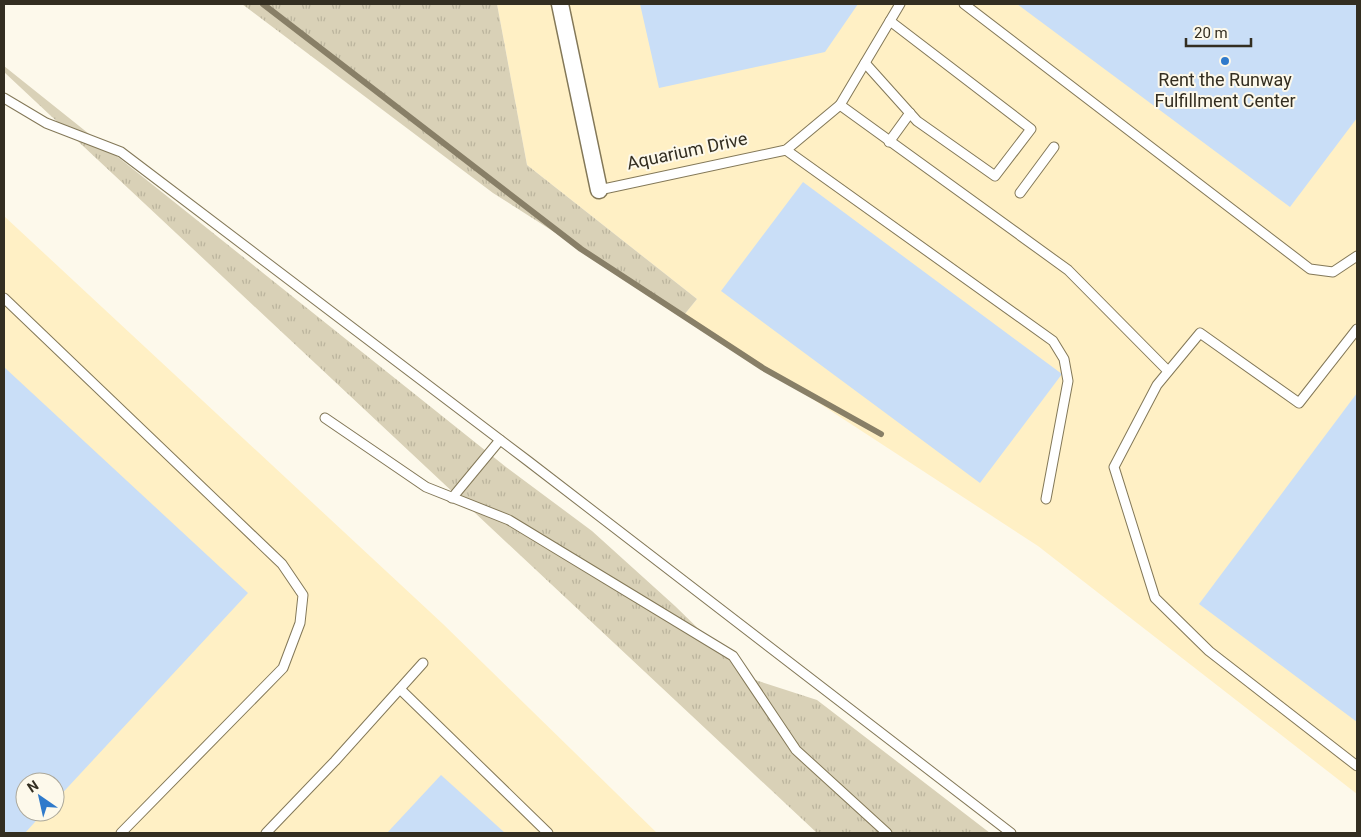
<svg xmlns="http://www.w3.org/2000/svg" width="1361" height="837" viewBox="0 0 1361 837" font-family="Roboto,sans-serif">
<defs>
<pattern id="grass-tufts" width="24" height="20" patternUnits="userSpaceOnUse" patternTransform="scale(1.25)"><rect width="24" height="20" fill="#d9d1b7"/><path d="M3 7l-1-3M5 7V3M7 7l1-3M15 17l-1-3M17 17v-4M19 17l1-3" fill="none" stroke="#bbb49d"/></pattern>
</defs>
<rect width="100%" height="100%" fill="#fdf9eb"/>
<g fill="#fff0c5" fill-rule="evenodd">
<polygon points="497,4 1357,4 1357,794 1038,546 684,315 697,299 527,165"/>
<path d="M 4,216 L 443,624 L 657,833 L 4,833 ZM 25,782 L 55,782 L 55,812 L 25,812 Z"/>
</g>
<g fill="url(#grass-tufts)">
<polygon points="242,4 497,4 527,165 697,299 684,315 493,193"/>
<polygon points="4,66 506,467 592,531 675,606 749,678 817,700 990,833 817,833 4,72"/>
</g>
<g fill="none" stroke-linecap="round" stroke-linejoin="round">
<polyline stroke="#887f67" stroke-width="6" points="263,4 581,249 763,368 881,434"/>
</g>
<g fill="#c9def7">
<polygon points="640,4 858,4 825,52 659,88"/>
<polygon points="1017,4 1357,4 1357,118 1290,207"/>
<polygon points="803,182 1062,374 980,483 721,291"/>
<polygon points="4,367 248,593 55,801 55,782 25,782 25,812 44,812 25,833 4,833"/>
<polygon points="1357,393 1357,722 1199,604"/>
<polygon points="441,775 505,833 387,833"/>
</g>
<g fill="none" stroke-linecap="round" stroke-linejoin="round">
<defs>
<g id="service">
<polyline points="964,4 1310,269 1333,272 1357,256"/>
<polyline points="865,63 917,121 995,176 1031,129 890,21"/>
<polyline points="4,98 46,123 121,152 528,461 1011,833"/>
<polyline points="840,105 1068,270 1168,371"/>
<polyline points="889,142 910,113"/>
<polyline points="786,150 1053,341 1064,359 1068,381 1046,499"/>
<polyline points="599,190 786,150 840,105 900,4"/>
<polyline points="1020,193 1054,147"/>
<polyline points="4,298 282,564 303,595 300,623 283,668 121,833"/>
<polyline points="1357,329 1299,403 1200,333 1157,385 1114,467 1155,598 1209,651 1357,766"/>
<polyline points="325,418 426,487 509,520 733,656 796,750 887,833"/>
<polyline points="452,498 500,440"/>
<polyline points="400,689 548,833"/>
<polyline points="266,833 335,761 423,663"/>
</g>
<polyline id="minor" points="560,4 599,190"/>
</defs>
<use href="#service" stroke="#837858" stroke-width="11"/>
<use href="#minor" stroke="#837858" stroke-width="19"/>
<use href="#service" stroke="#fff" stroke-width="9"/>
<use href="#minor" stroke="#fff" stroke-width="16"/>
</g>
<circle fill="#2f7acb" stroke="#fdf9eb" stroke-width="2" cx="1225" cy="61" r="5"/>
<g text-anchor="middle" stroke-width="4" stroke-linejoin="round" paint-order="stroke">
<g font-size="18" fill="#332e21" stroke="#fdf9eb">
<text x="1225" y="86">Rent the Runway<tspan x="1225" dy="21">Fulfillment Center</tspan></text>
</g>
<g font-size="18" fill="#332e21" stroke="#fdf9eb">
<text transform="translate(687 151) rotate(-12)" y="6">Aquarium Drive</text>
</g>
</g>
<rect width="1361" height="837" fill="none" stroke="#332e21" stroke-width="10"/>
<g transform="translate(40 797) rotate(326)"><circle r="24" fill="#fdf9eb" stroke="#aca89a"/>
<path d="M0-4L9 19L0 12L-9 19Z" fill="#2f7acb"/>
<text y="-8" font-size="14" font-weight="bold" text-anchor="middle" fill="#332e21">N</text>
</g>
<path d="M1186 38v8h65v-8" fill="none" stroke="#332e21" stroke-width="2.5"/>
<text x="1194" y="38" font-size="15" fill="#332e21" stroke="#fdf9eb" stroke-width="4" paint-order="stroke">20 m</text>
</svg>
